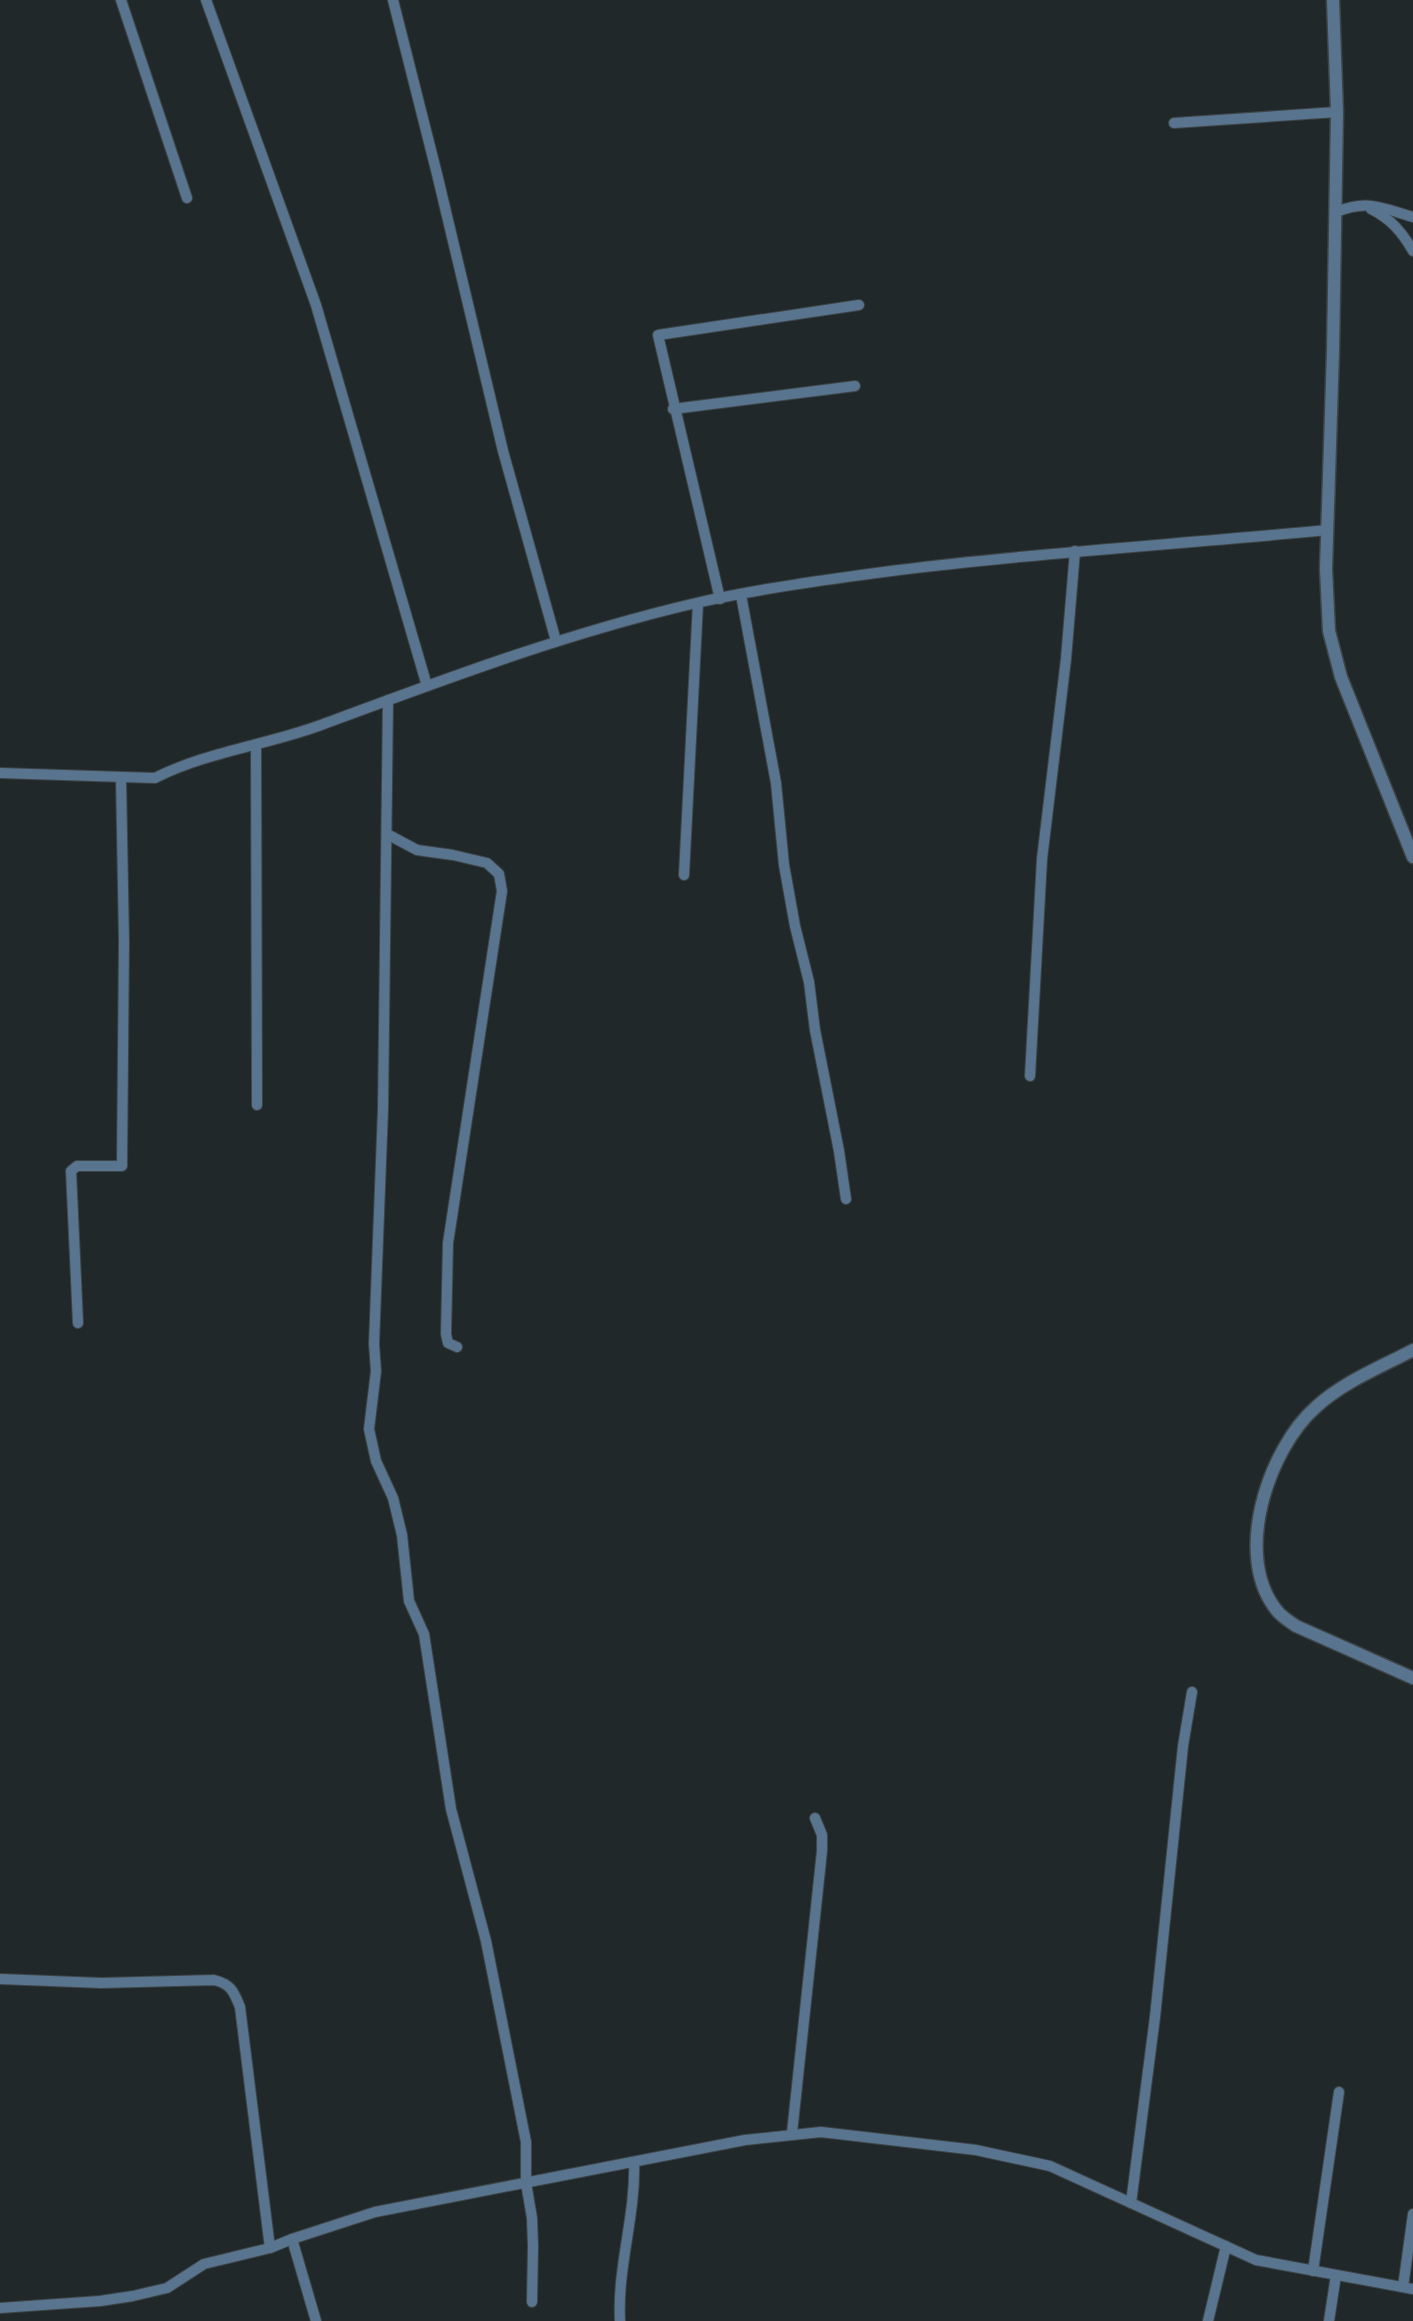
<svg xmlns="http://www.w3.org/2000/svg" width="1413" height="2321" viewBox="0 0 1413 2321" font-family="Signika,sans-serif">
<rect width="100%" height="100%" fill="#20282a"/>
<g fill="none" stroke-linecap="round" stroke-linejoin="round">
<defs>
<g id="minor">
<polyline points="121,0 187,198"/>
<polyline points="206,0 316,305 427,686"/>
<polyline points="393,0 437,174 503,451 556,641"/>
<polyline points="1174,123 1337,112"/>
<path d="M 1371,209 C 1391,219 1402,232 1413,251"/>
<path d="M 1336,212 C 1368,199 1382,208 1413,217"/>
<polyline points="673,409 855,386"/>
<polyline points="741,595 776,783 784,865 795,926 809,982 815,1030 839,1151 846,1199"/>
<polyline points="720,599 658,335 859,305"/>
<polyline points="388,700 383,1109 374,1344 376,1371 369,1429 376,1461 393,1498 402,1535 409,1601 424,1634 451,1809 486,1941 526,2142 526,2183 532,2218 533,2246 532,2302"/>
<polyline points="256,745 257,1105"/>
<path d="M 0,773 L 155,778 C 206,752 267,745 321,725 C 445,679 567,633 696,603 C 762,588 831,579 899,570 C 1041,552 1185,544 1327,530"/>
<polyline points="387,834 417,850 453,855 487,863 499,874 502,891 448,1243 446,1334 448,1343 457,1347"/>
<polyline points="684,875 698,603"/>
<polyline points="1030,1076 1042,859 1066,659 1075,551"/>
<polyline points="78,1323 71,1171 77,1166 122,1166 124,942 121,778"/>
<path d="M 0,1979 L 101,1983 L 214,1980 C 231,1984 234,1992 240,2007 L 270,2248"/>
<polyline points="792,2133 822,1851 822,1835 815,1818"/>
<polyline points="1131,2203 1155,2017 1183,1746 1192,1692"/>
<polyline points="292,2239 316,2321"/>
<polyline points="1313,2271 1339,2092"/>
<polyline points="1403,2287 1413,2214"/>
<polyline points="0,2308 100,2301 133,2296 167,2288 204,2264 270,2248 292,2239 375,2212 745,2140 821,2132 976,2150 1050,2166 1256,2260 1413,2289"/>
<path d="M 620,2321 C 617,2267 636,2215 634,2162"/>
<polyline points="1208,2321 1226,2246"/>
<polyline points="1329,2321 1336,2275"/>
</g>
<g id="tertiary">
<polyline points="1333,0 1337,112 1333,351 1326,569 1329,631 1341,677 1413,857"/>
<path d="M 1413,1350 C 1381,1367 1343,1382 1316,1407 C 1268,1449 1231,1559 1279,1613 C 1284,1618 1290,1622 1296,1626 L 1413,1678"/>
</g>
</defs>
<use href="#minor" stroke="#3d4547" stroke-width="12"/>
<use href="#tertiary" stroke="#3d4547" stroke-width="15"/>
<use href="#minor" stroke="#59748f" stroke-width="10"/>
<use href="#tertiary" stroke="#59748f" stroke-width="12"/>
</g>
</svg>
